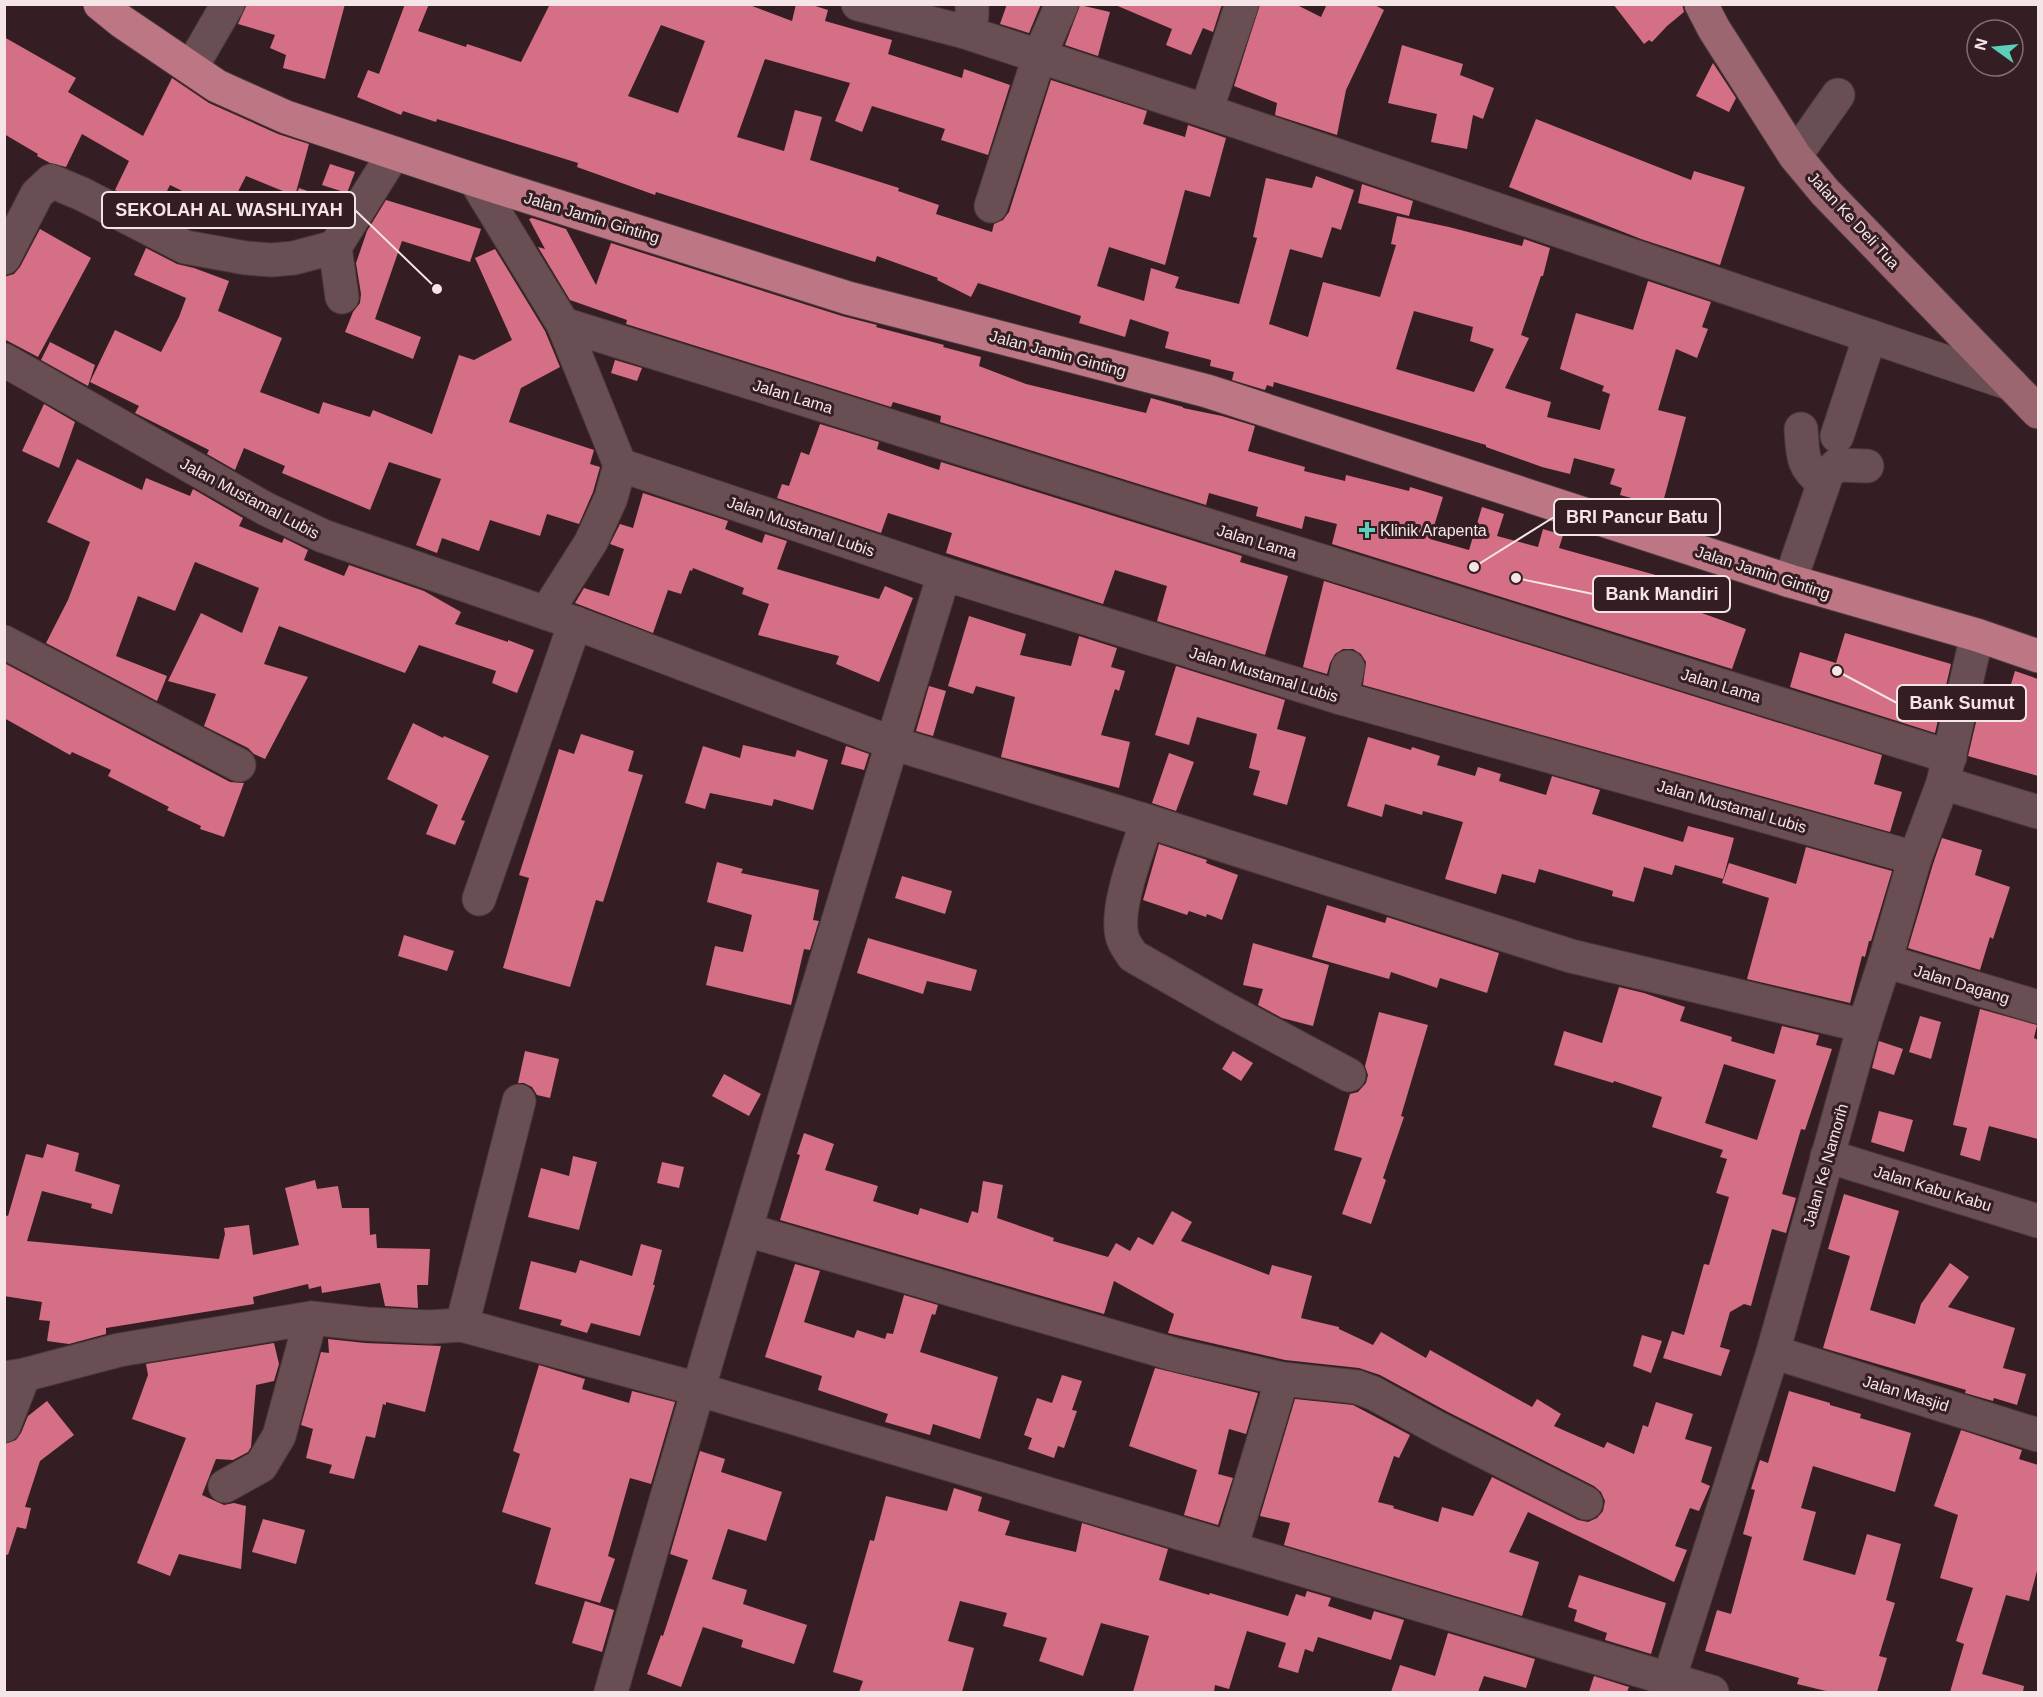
<svg xmlns="http://www.w3.org/2000/svg" width="2043" height="1697" viewBox="0 0 2043 1697" font-family="Arial,sans-serif">
<rect width="100%" height="100%" fill="#351e23"/>
<g fill="#d46f85" fill-rule="evenodd">
<polygon points="247,4 345,4 325,79 283,68 286,55 270,48 275,35 238,24"/>
<path d="M 405,4 L 429,4 L 418,31 L 466,47 L 467,44 L 521,62 L 550,4 L 747,4 L 792,21 L 796,4 L 809,4 L 828,10 L 825,21 L 892,40 L 888,54 L 962,78 L 964,69 L 1010,85 L 988,155 L 941,140 L 945,129 L 872,106 L 862,132 L 835,121 L 850,83 L 765,59 L 737,137 L 784,151 L 795,110 L 822,117 L 810,160 L 899,188 L 898,191 L 939,205 L 936,214 L 992,232 L 994,224 L 1003,220 L 1009,212 L 1051,80 L 1147,111 L 1143,124 L 1185,137 L 1188,125 L 1226,138 L 1210,197 L 1185,190 L 1165,265 L 1109,247 L 1097,286 L 1144,301 L 1151,268 L 1179,277 L 1175,288 L 1239,304 L 1257,238 L 1253,237 L 1266,178 L 1312,188 L 1316,176 L 1354,190 L 1341,230 L 1332,227 L 1322,258 L 1290,249 L 1269,324 L 1308,337 L 1323,282 L 1380,297 L 1396,245 L 1391,244 L 1397,216 L 1449,227 L 1522,246 L 1524,239 L 1550,248 L 1543,276 L 1541,276 L 1521,335 L 1529,338 L 1505,388 L 1551,402 L 1547,417 L 1600,430 L 1610,394 L 1602,391 L 1604,386 L 1560,369 L 1576,313 L 1633,330 L 1648,281 L 1711,302 L 1702,327 L 1708,329 L 1697,358 L 1676,349 L 1658,410 L 1686,417 L 1662,506 L 1620,495 L 1622,488 L 1610,484 L 1615,469 L 1574,458 L 1570,474 L 1542,467 L 1486,447 L 1486,445 L 1274,382 L 1273,387 L 1267,385 L 1265,390 L 1232,380 L 1234,372 L 1210,366 L 1211,360 L 1165,348 L 1169,332 L 1130,319 L 1125,337 L 1079,323 L 1081,316 L 978,283 L 971,297 L 937,280 L 938,278 L 877,256 L 875,262 L 656,192 L 655,195 L 577,167 L 578,163 L 437,119 L 436,122 L 403,111 L 401,115 L 357,97 L 368,70 L 379,74 ZM 661,25 L 705,41 L 678,113 L 628,96 ZM 1414,311 L 1473,327 L 1470,341 L 1494,349 L 1474,392 L 1396,369 Z"/>
<polygon points="1007,4 1041,4 1029,33 1000,24"/>
<polygon points="1113,4 1222,4 1213,32 1203,28 1191,55 1166,45 1172,29"/>
<polygon points="1260,4 1295,4 1321,17 1327,4 1373,4 1384,10 1346,90 1337,135 1275,115 1277,103 1234,86"/>
<polygon points="1613,4 1682,4 1684,12 1667,26 1652,42 1649,40 1644,44"/>
<polygon points="1080,5 1110,12 1098,56 1065,45"/>
<polygon points="4,37 76,78 68,92 143,136 172,78 209,103 278,134 309,144 295,196 246,176 227,213 170,185 157,211 115,190 129,161 82,134 66,167 50,163 37,156 38,154 4,134"/>
<polygon points="1402,45 1463,64 1460,75 1494,88 1483,119 1473,115 1467,149 1431,142 1437,114 1388,103"/>
<polygon points="1713,63 1736,98 1729,112 1696,96"/>
<polygon points="1536,119 1691,180 1694,171 1745,187 1720,265 1641,239 1509,187"/>
<polygon points="330,164 355,172 347,193 322,185"/>
<polygon points="1362,184 1413,201 1409,216 1358,203"/>
<polygon points="299,188 330,199 318,229 287,218"/>
<polygon points="386,200 481,229 470,262 402,241 375,319 421,337 413,359 345,332 353,312 360,303 361,294 356,263 367,231"/>
<polygon points="532,218 566,229 596,285 611,243 842,316 877,325 876,327 944,345 943,347 981,357 979,366 1026,384 1146,413 1151,398 1183,407 1183,408 1222,416 1255,426 1248,451 1305,467 1304,471 1345,481 1346,475 1409,491 1410,487 1443,497 1430,539 1469,550 1482,507 1504,514 1497,536 1538,547 1543,529 1563,535 1559,548 1695,586 1688,608 1746,629 1732,669 1332,544 1337,524 1305,516 1302,529 1256,516 1258,507 1209,493 1206,505 940,422 941,416 893,402 891,407 626,324 627,320 570,300 538,247 545,249 529,219"/>
<polygon points="40,229 91,258 38,357 4,339 4,277 14,274 20,267"/>
<polygon points="146,248 177,264 194,268 229,281 218,311 282,338 260,392 319,414 323,402 370,417 373,410 432,434 459,355 474,360 512,340 475,258 495,249 545,331 560,367 521,388 509,422 594,450 590,464 600,467 593,492 579,524 547,514 540,536 490,520 479,551 442,538 437,553 416,545 441,479 389,462 370,510 282,473 285,466 244,448 235,470 207,454 209,450 135,413 139,406 90,382 115,330 161,352 179,317 186,298 134,275"/>
<polygon points="50,342 95,365 88,386 41,360"/>
<polygon points="615,360 642,368 637,381 611,373"/>
<polygon points="44,404 75,422 59,468 22,451"/>
<polygon points="820,424 879,442 877,449 939,470 941,462 1242,556 1240,562 1288,576 1265,655 1157,621 1167,586 1115,570 1103,604 946,553 952,533 888,513 881,533 777,498 782,484 789,486 801,452 809,455"/>
<polygon points="77,459 142,490 146,478 190,496 193,489 243,518 239,526 282,543 284,538 308,550 304,560 344,576 349,565 424,591 461,612 455,624 508,642 508,640 534,650 517,693 492,683 496,671 419,645 405,673 279,626 264,664 308,677 265,759 254,754 248,748 204,726 216,694 168,681 201,613 242,633 259,588 195,562 175,611 138,596 116,656 167,676 157,701 46,643 68,600 90,542 47,522"/>
<polygon points="643,493 728,521 725,529 762,543 765,534 787,541 777,569 879,599 885,586 913,598 879,682 836,664 839,656 758,635 769,604 742,594 744,588 693,568 692,571 690,570 681,594 668,590 653,633 575,603 584,588 609,596 624,549 610,544 620,524 633,528"/>
<polygon points="1324,581 1882,755 1874,784 1902,792 1890,832 1363,685 1366,662 1361,654 1353,649 1343,649 1335,654 1330,663 1327,674 1303,667"/>
<polygon points="969,616 1026,634 1020,655 1071,666 1079,636 1117,648 1111,667 1125,671 1119,691 1115,689 1101,735 1130,742 1119,788 1001,757 1015,697 976,686 973,694 948,686"/>
<polygon points="1845,633 1951,664 1935,733 1790,687 1800,652 1836,663"/>
<polygon points="4,663 230,782 244,783 224,837 200,829 201,826 167,810 169,807 108,776 111,770 72,752 70,755 4,718"/>
<polygon points="1176,666 1285,700 1277,729 1306,737 1287,805 1253,795 1260,771 1249,768 1257,734 1197,717 1189,745 1155,735"/>
<polygon points="2015,671 2038,679 2038,776 1968,756 1982,697 2005,704"/>
<polygon points="929,686 946,691 933,736 916,731"/>
<polygon points="413,723 443,738 444,736 489,756 461,820 465,821 455,845 426,834 438,805 387,779"/>
<polygon points="581,734 634,751 628,771 643,775 603,902 596,900 570,987 503,968 529,878 519,875 559,749 574,754"/>
<polygon points="1368,737 1411,750 1412,747 1440,756 1437,765 1475,776 1478,767 1501,774 1499,781 1546,795 1552,776 1600,790 1592,814 1683,842 1688,826 1734,838 1723,879 1675,865 1672,875 1644,867 1634,902 1612,896 1613,891 1539,869 1535,883 1502,874 1496,894 1445,879 1463,822 1423,811 1422,815 1385,804 1382,817 1347,806"/>
<polygon points="743,745 795,757 797,750 828,760 813,810 774,799 772,806 710,793 705,809 685,803 703,746 740,758"/>
<polygon points="846,746 869,754 864,770 841,764"/>
<polygon points="1169,753 1194,762 1176,811 1152,803"/>
<polygon points="1942,838 1982,850 1975,875 2010,887 1993,939 1990,937 1980,970 1908,948 1933,864"/>
<polygon points="1159,844 1207,860 1206,863 1238,875 1222,920 1207,914 1206,917 1189,911 1187,915 1143,900"/>
<polygon points="1806,847 1892,871 1871,941 1869,941 1865,957 1862,956 1850,1003 1747,979 1769,898 1722,883 1729,863 1796,884"/>
<polygon points="717,862 743,869 741,873 819,890 813,920 819,921 810,950 804,949 791,1005 706,985 715,946 743,952 752,915 707,902"/>
<polygon points="902,876 952,891 945,914 895,898"/>
<polygon points="1327,905 1385,923 1387,917 1499,953 1487,993 1440,978 1437,988 1391,972 1389,979 1312,957"/>
<polygon points="404,935 454,951 447,971 398,956"/>
<polygon points="868,938 977,970 971,991 927,981 923,994 857,973"/>
<polygon points="1253,943 1329,965 1313,1026 1282,1018 1258,1005 1263,989 1243,985"/>
<path d="M 1619,987 L 1644,993 L 1685,1007 L 1680,1021 L 1732,1037 L 1731,1041 L 1774,1054 L 1782,1026 L 1819,1035 L 1816,1045 L 1832,1049 L 1805,1130 L 1801,1129 L 1782,1194 L 1796,1198 L 1786,1233 L 1772,1229 L 1751,1306 L 1744,1304 L 1730,1312 L 1720,1347 L 1730,1350 L 1721,1376 L 1663,1358 L 1672,1331 L 1684,1335 L 1704,1264 L 1709,1265 L 1729,1197 L 1716,1193 L 1727,1159 L 1720,1157 L 1723,1150 L 1652,1127 L 1662,1097 L 1614,1081 L 1613,1083 L 1554,1065 L 1564,1031 L 1602,1043 ZM 1724,1064 L 1776,1080 L 1757,1140 L 1705,1123 Z"/>
<polygon points="1980,1009 2037,1025 2034,1038 2038,1040 2038,1139 1989,1126 1980,1161 1960,1155 1967,1128 1953,1125"/>
<polygon points="1379,1012 1428,1025 1401,1116 1404,1117 1383,1178 1386,1180 1371,1224 1342,1214 1362,1158 1334,1150 1350,1094 1358,1092 1366,1083 1368,1075 1365,1066"/>
<polygon points="1920,1016 1941,1022 1931,1059 1909,1052"/>
<polygon points="1879,1041 1903,1049 1894,1075 1872,1068"/>
<polygon points="525,1051 559,1059 550,1098 537,1095 532,1087 524,1083 518,1083"/>
<polygon points="1233,1051 1253,1063 1241,1081 1222,1069"/>
<polygon points="724,1074 761,1094 749,1116 712,1096"/>
<polygon points="1879,1111 1913,1120 1904,1152 1871,1142"/>
<polygon points="804,1133 834,1144 825,1170 878,1186 873,1201 918,1215 920,1208 968,1223 972,1211 978,1213 983,1181 1003,1185 997,1218 1054,1238 1053,1241 1108,1257 1116,1243 1130,1251 1138,1237 1153,1245 1172,1211 1192,1222 1181,1241 1269,1275 1272,1265 1312,1276 1301,1318 1339,1327 1339,1329 1373,1345 1381,1332 1426,1358 1430,1350 1532,1407 1537,1399 1561,1414 1554,1426 1604,1448 1607,1442 1634,1454 1643,1425 1648,1427 1656,1402 1693,1414 1685,1439 1712,1447 1701,1482 1710,1486 1699,1511 1690,1508 1675,1546 1687,1550 1674,1582 1528,1512 1509,1552 1539,1562 1522,1616 1284,1545 1290,1523 1260,1516 1295,1399 1353,1405 1410,1435 1399,1458 1394,1456 1378,1502 1394,1506 1393,1508 1438,1522 1442,1507 1473,1516 1492,1477 1578,1520 1588,1522 1597,1518 1603,1511 1605,1501 1601,1492 1594,1486 1448,1412 1380,1375 1359,1368 1285,1360 1168,1333 1174,1314 1114,1281 1104,1314 780,1220 800,1155 797,1154"/>
<polygon points="47,1144 79,1153 75,1171 120,1185 112,1214 91,1208 92,1204 42,1191 27,1241 219,1259 225,1234 224,1228 249,1225 253,1255 299,1245 285,1188 315,1180 317,1189 338,1186 342,1208 369,1208 370,1235 376,1234 377,1248 430,1249 428,1285 417,1285 418,1308 385,1306 380,1283 322,1293 321,1286 309,1289 308,1284 253,1297 254,1304 106,1328 106,1334 69,1344 47,1341 50,1321 39,1320 42,1302 4,1296 4,1215 8,1216 26,1154 43,1158"/>
<polygon points="573,1156 597,1162 579,1230 528,1217 541,1168 569,1176"/>
<polygon points="662,1162 684,1167 679,1188 657,1183"/>
<polygon points="1844,1194 1899,1211 1870,1310 1915,1324 1921,1304 1950,1263 1969,1277 1948,1307 2015,1328 2003,1368 2026,1374 2017,1405 1994,1398 1993,1401 1965,1393 1966,1390 1823,1348 1850,1256 1828,1249"/>
<polygon points="641,1244 662,1250 653,1285 655,1285 640,1336 591,1323 587,1333 560,1325 562,1320 519,1309 531,1261 576,1273 580,1260 632,1276"/>
<polygon points="795,1264 820,1271 804,1322 854,1338 857,1330 885,1339 887,1333 893,1334 904,1295 938,1305 935,1315 932,1314 920,1352 998,1377 980,1439 933,1424 930,1435 885,1422 888,1414 818,1390 822,1376 765,1357"/>
<polygon points="1642,1335 1662,1341 1651,1373 1633,1366"/>
<polygon points="328,1339 365,1343 441,1346 425,1412 386,1402 386,1405 383,1404 375,1438 366,1436 354,1479 329,1473 332,1465 306,1458 313,1429 301,1425 321,1352 329,1353"/>
<polygon points="274,1343 279,1364 274,1381 256,1385 251,1447 248,1452 233,1460 216,1459 202,1495 224,1505 234,1503 246,1506 241,1569 179,1554 170,1576 137,1563 186,1438 132,1419 148,1375 146,1364"/>
<polygon points="539,1365 585,1379 582,1389 629,1403 632,1391 675,1402 651,1484 630,1478 608,1556 615,1559 600,1603 535,1584 551,1528 502,1512 520,1454 513,1451"/>
<polygon points="1155,1368 1258,1393 1246,1434 1229,1429 1218,1474 1233,1478 1218,1525 1184,1515 1197,1470 1129,1446"/>
<polygon points="1062,1375 1082,1381 1072,1410 1077,1411 1064,1448 1058,1446 1054,1458 1028,1449 1032,1438 1024,1435 1037,1398 1052,1403"/>
<polygon points="1789,1391 1830,1403 1830,1405 1861,1414 1860,1418 1911,1433 1895,1492 1813,1466 1801,1508 1816,1512 1803,1560 1855,1575 1867,1534 1901,1544 1886,1600 1895,1603 1879,1656 1887,1658 1877,1692 1830,1692 1797,1684 1799,1678 1705,1651 1717,1610 1731,1614 1752,1537 1743,1534 1755,1490 1751,1489 1760,1460 1768,1463"/>
<polygon points="47,1401 74,1435 40,1461 25,1507 31,1508 26,1529 17,1527 8,1555 4,1554 4,1444 16,1440 21,1433 28,1416"/>
<polygon points="1961,1430 2022,1450 2019,1459 2038,1465 2038,1567 2029,1601 2006,1595 1982,1674 2024,1686 2023,1692 1950,1692 1964,1644 1956,1641 1973,1588 1940,1578 1958,1515 1934,1506"/>
<polygon points="700,1451 725,1459 721,1472 782,1492 766,1541 728,1529 712,1579 747,1590 743,1604 807,1625 794,1664 741,1647 743,1640 703,1627 681,1687 647,1674 661,1635 663,1636 688,1560 670,1554"/>
<polygon points="954,1488 982,1497 978,1511 1010,1521 1005,1535 1076,1552 1082,1523 1168,1549 1159,1580 1209,1595 1210,1593 1288,1616 1296,1594 1305,1597 1307,1591 1331,1598 1328,1606 1371,1620 1374,1611 1404,1620 1391,1660 1318,1637 1313,1652 1305,1649 1298,1673 1278,1667 1286,1643 1247,1631 1229,1689 1215,1685 1214,1692 1133,1692 1149,1636 1101,1623 1083,1676 1039,1661 1047,1638 1003,1626 1007,1613 960,1601 948,1641 974,1648 962,1692 859,1692 863,1681 833,1672 870,1540 874,1541 886,1496 947,1511"/>
<polygon points="263,1519 305,1530 296,1564 252,1552"/>
<polygon points="1579,1575 1666,1603 1651,1654 1605,1640 1607,1633 1574,1621 1577,1610 1568,1607"/>
<polygon points="585,1601 614,1610 602,1652 572,1643"/>
<polygon points="1448,1633 1535,1659 1526,1688 1484,1676 1478,1692 1391,1692 1400,1665 1435,1676"/>
<polygon points="1594,1676 1629,1687 1627,1692 1589,1692"/>
</g>
<g fill="none" stroke-linecap="round" stroke-linejoin="round">
<defs>
<g id="minor">
<polyline points="858,4 965,32 1206,111 2011,384"/>
<polyline points="965,32 972,16 972,4"/>
<polyline points="191,68 228,4"/>
<polyline points="1206,111 1242,4"/>
<polyline points="1795,156 1838,95"/>
<polyline points="475,180 563,324 620,465 611,498 591,542 546,613"/>
<polyline points="991,206 1039,57 1062,4"/>
<polyline points="335,247 342,297"/>
<polyline points="4,258 37,194 51,181 82,194 185,247 246,258 271,260 294,258 335,247 394,153"/>
<polyline points="563,324 1950,757"/>
<polyline points="4,360 266,509 323,536 575,623"/>
<path d="M 1801,429 C 1803,456 1801,465 1823,483"/>
<polyline points="1837,436 1870,336"/>
<polyline points="620,465 944,574 1341,698 1915,858"/>
<polyline points="1790,581 1827,474 1837,465 1867,466"/>
<polyline points="4,642 239,765"/>
<polyline points="1341,698 1348,667"/>
<polyline points="1943,783 2038,812"/>
<path d="M 1147,821 C 1138,850 1115,907 1122,936 C 1124,944 1129,950 1133,956 L 1224,1008 L 1349,1075"/>
<polyline points="479,899 575,623 892,743 1147,821 1571,956 1864,1026"/>
<polyline points="1885,961 2038,1007"/>
<polyline points="1827,1156 2038,1221"/>
<polyline points="747,1230 1176,1355 1282,1379 1357,1387 1373,1393 1439,1429 1586,1503"/>
<polyline points="462,1325 519,1101"/>
<polyline points="1773,1352 2038,1435"/>
<polyline points="4,1378 24,1375 119,1350 311,1318 366,1324 429,1327 462,1325 697,1389 1712,1692"/>
<polyline points="4,1426 24,1375"/>
<polyline points="225,1486 261,1466 279,1436 311,1318"/>
<polyline points="1231,1548 1282,1379"/>
<path d="M 611,1692 C 717,1318 830,946 944,574"/>
<polyline points="1665,1692 1773,1352 1864,1026 1885,961 1915,858 1943,783 1977,635"/>
</g>
<polyline id="major" points="1701,4 1714,29 1795,156 1825,192 2038,412"/>
<polyline id="highway" points="100,4 121,21 217,86 286,117 475,180 848,298 1207,391 1790,581 1977,635 2038,656"/>
</defs>
<use href="#minor" stroke="#4b393c" stroke-width="35"/>
<use href="#major" stroke="#4b393c" stroke-width="35"/>
<use href="#highway" stroke="#4b393c" stroke-width="35"/>
<use href="#minor" stroke="#694f54" stroke-width="33"/>
<use href="#major" stroke="#9b6670" stroke-width="33"/>
<use href="#highway" stroke="#bd7683" stroke-width="33"/>
</g>
<path fill="#5cceba" stroke="#351e23" stroke-width="2" d="M1364 521h6v6h6v6h-6v6h-6v-6h-6v-6h6z"/>
<g text-anchor="middle" stroke-width="6" stroke-linejoin="round" paint-order="stroke">
<g font-size="16" fill="#f5e5e7" stroke="#351e23">
<text transform="translate(592 217) rotate(17)" y="6">Jalan Jamin Ginting</text>
<text transform="translate(1854 220) rotate(47)" y="6">Jalan Ke Deli Tua</text>
<text transform="translate(1058 353) rotate(15)" y="6">Jalan Jamin Ginting</text>
<text transform="translate(793 396) rotate(17)" y="6">Jalan Lama</text>
<text transform="translate(250 498) rotate(28)" y="6">Jalan Mustamal Lubis</text>
<text transform="translate(801 526) rotate(19)" y="6">Jalan Mustamal Lubis</text>
<text transform="translate(1257 541) rotate(17)" y="6">Jalan Lama</text>
<text transform="translate(1763 572) rotate(18)" y="6">Jalan Jamin Ginting</text>
<text transform="translate(1264 674) rotate(17)" y="6">Jalan Mustamal Lubis</text>
<text transform="translate(1721 685) rotate(17)" y="6">Jalan Lama</text>
<text transform="translate(1732 806) rotate(16)" y="6">Jalan Mustamal Lubis</text>
<text transform="translate(1962 984) rotate(17)" y="6">Jalan Dagang</text>
<text transform="translate(1825 1165) rotate(-74)" y="6">Jalan Ke Namorih</text>
<text transform="translate(1933 1188) rotate(17)" y="6">Jalan Kabu Kabu</text>
<text transform="translate(1906 1393) rotate(17)" y="6">Jalan Masjid</text>
</g>
<g font-size="16" fill="#f5e5e7" stroke="#351e23" text-anchor="start">
<text x="1380" y="536">Klinik Arapenta</text>
</g>
</g>
<path fill="none" stroke="#f5e5e7" stroke-width="2" d="M437 289L355 210M1474 567L1554 517M1516 578L1593 594M1837 671L1897 703"/>
<g fill="#f5e5e7" stroke="#351e23" stroke-width="2">
<circle cx="437" cy="289" r="6"/>
<circle cx="1474" cy="567" r="6"/>
<circle cx="1516" cy="578" r="6"/>
<circle cx="1837" cy="671" r="6"/>
</g>
<g fill="#351e23" stroke="#f5e5e7" stroke-width="2">
<rect x="102" y="192" width="253" height="36" rx="6"/>
<rect x="1554" y="499" width="166" height="36" rx="6"/>
<rect x="1593" y="576" width="137" height="36" rx="6"/>
<rect x="1897" y="685" width="129" height="36" rx="6"/>
</g>
<g font-size="18" text-anchor="middle" font-weight="bold" fill="#f5e5e7">
<text x="229" y="216">SEKOLAH AL WASHLIYAH</text>
<text x="1637" y="523">BRI Pancur Batu</text>
<text x="1662" y="600">Bank Mandiri</text>
<text x="1962" y="709">Bank Sumut</text>
</g>
<rect width="2043" height="1697" fill="none" stroke="#f5e5e7" stroke-width="12"/>
<g transform="translate(1995 48) rotate(285)"><circle r="28" fill="#351e23" stroke="#826e71" stroke-width="1.5"/>
<path d="M0-4.5L10 22L0 15L-10 22Z" fill="#5cceba"/>
<text y="-9" font-size="16" font-weight="bold" text-anchor="middle" fill="#f5e5e7">N</text>
</g>
</svg>
